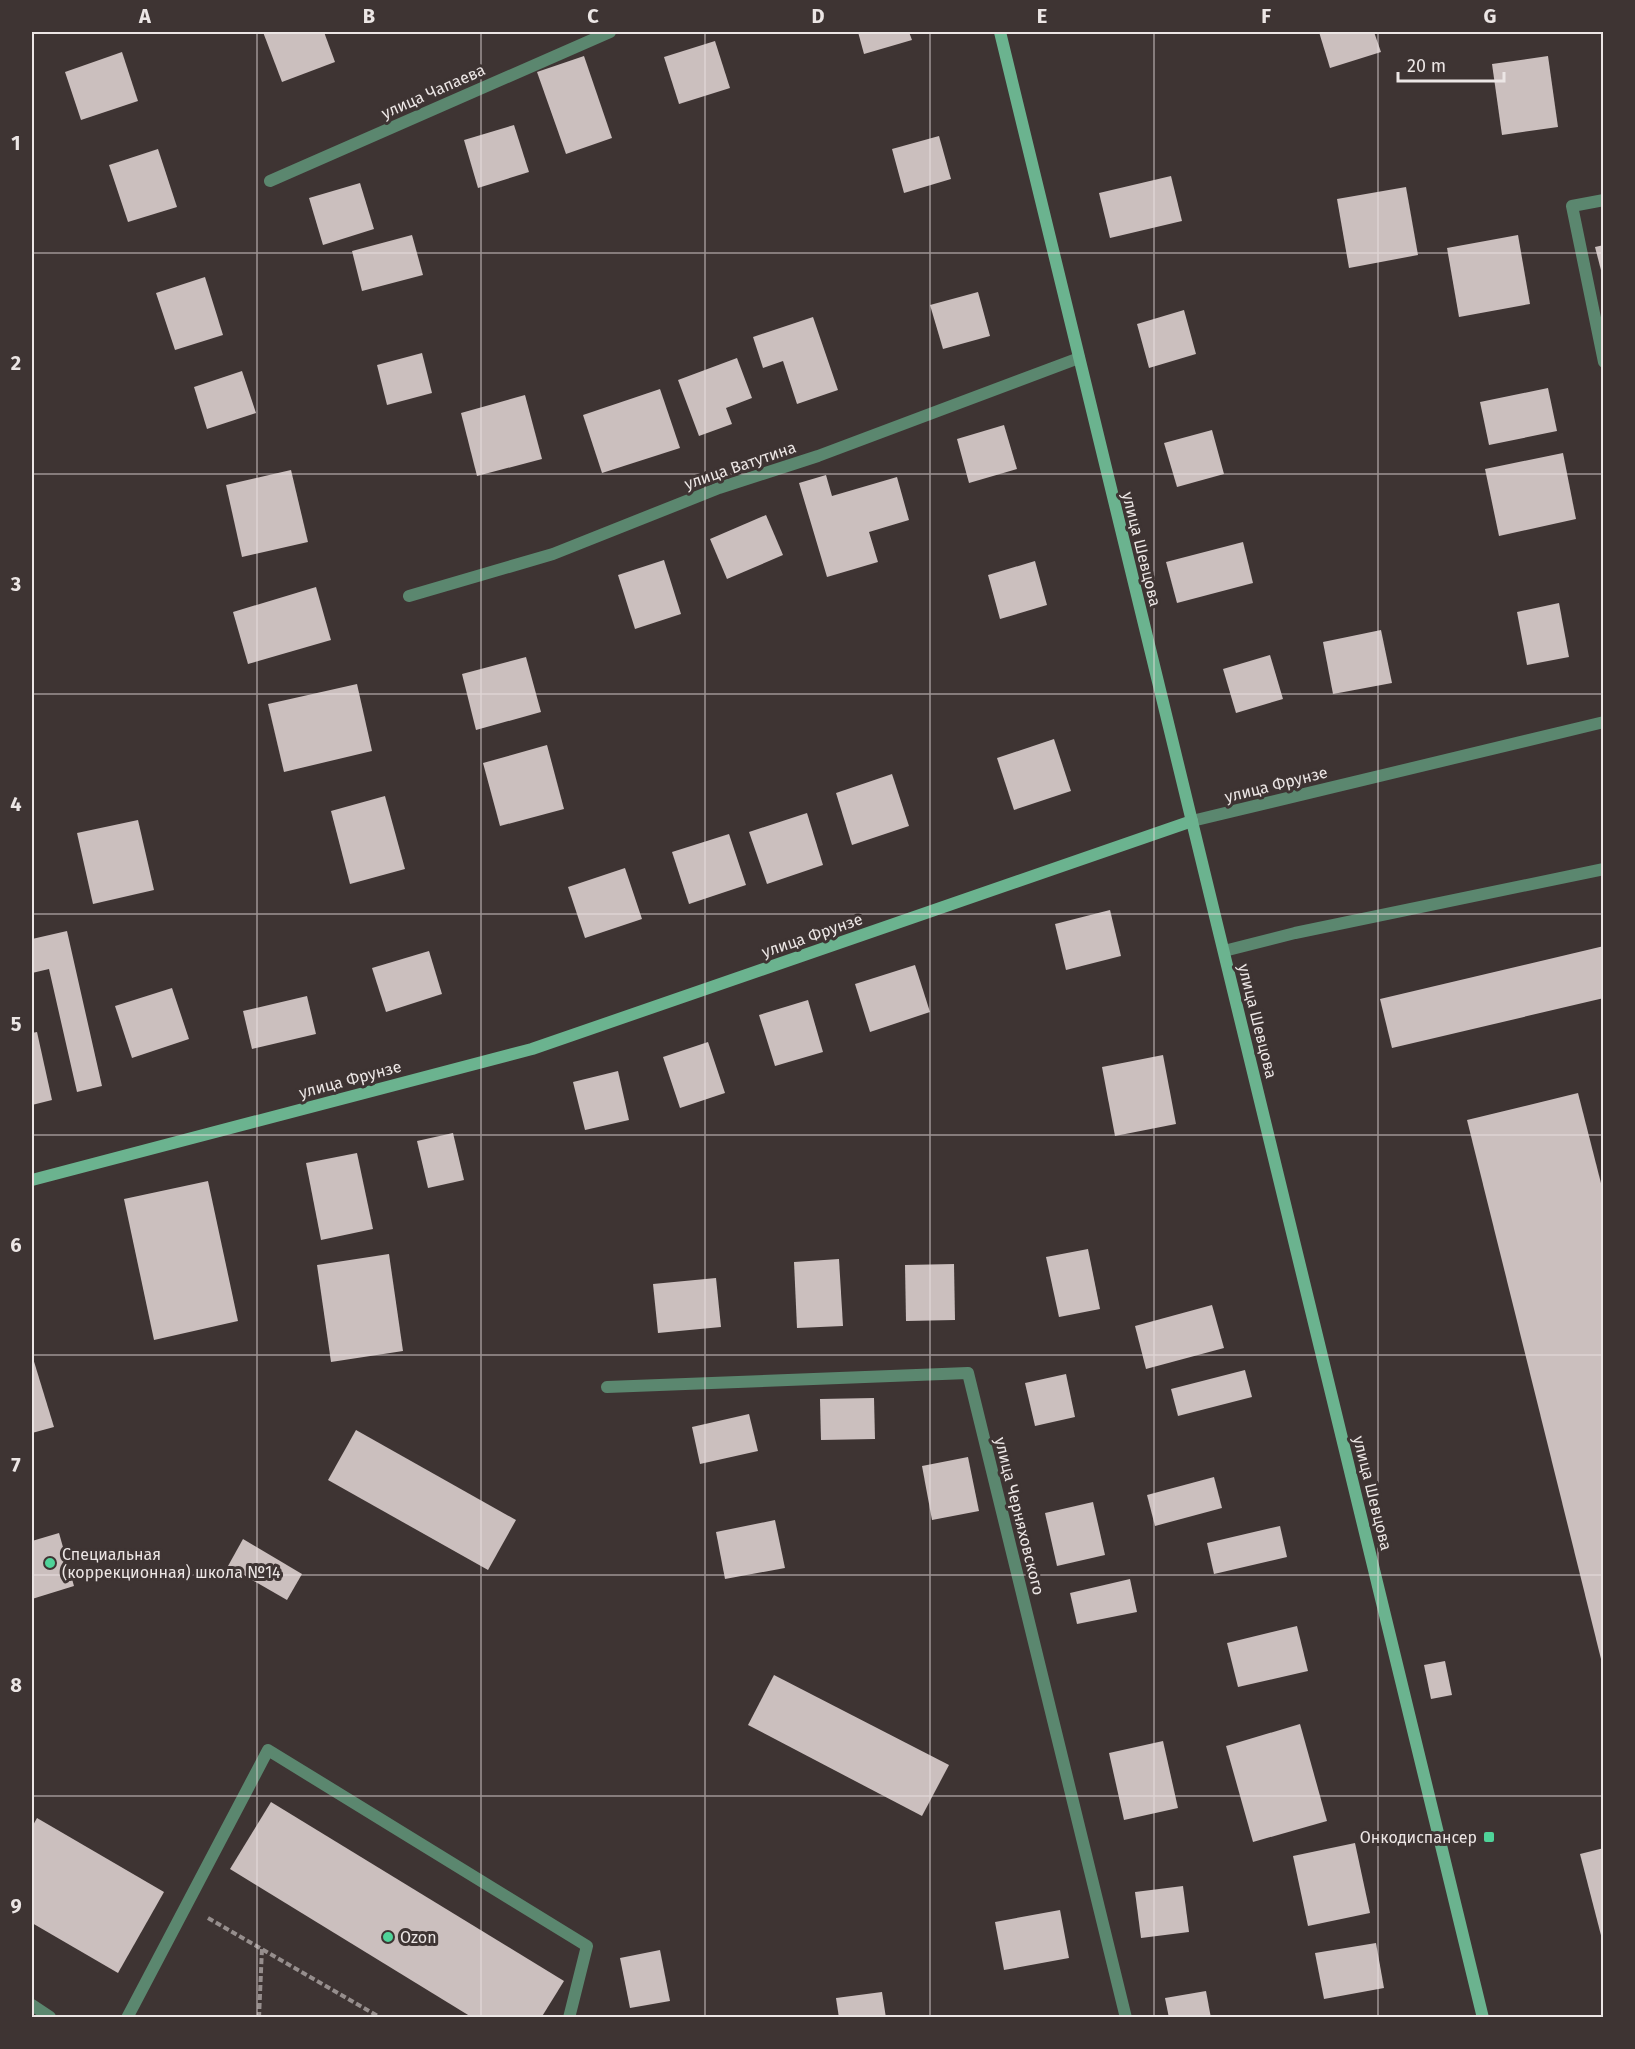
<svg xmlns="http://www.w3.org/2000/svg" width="1635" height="2049" viewBox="0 0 1635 2049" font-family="'Fira Sans',sans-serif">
<rect width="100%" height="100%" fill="#3e3433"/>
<g fill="#cbbfbe">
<polygon points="263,32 324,32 335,62 282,82"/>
<polygon points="858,32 909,32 912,40 864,54"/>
<polygon points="1319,32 1374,32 1381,52 1330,68"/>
<polygon points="715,41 730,88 679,104 664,57"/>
<polygon points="122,52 138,101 81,120 65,72"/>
<polygon points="584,56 612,138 566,154 537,72"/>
<polygon points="1548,56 1558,127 1502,135 1492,64"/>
<polygon points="514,125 529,172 478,188 464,140"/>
<polygon points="939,136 951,179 904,193 892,149"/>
<polygon points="158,149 177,207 128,222 109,165"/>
<polygon points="1171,176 1182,221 1110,238 1099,193"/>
<polygon points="360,183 374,229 323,245 309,198"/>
<polygon points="1406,187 1418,255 1349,268 1337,199"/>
<polygon points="412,235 423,275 362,291 352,251"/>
<polygon points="1518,235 1530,304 1459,317 1447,248"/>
<polygon points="1604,245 1604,278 1603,278 1595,247"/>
<polygon points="205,277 223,335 175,350 156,293"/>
<polygon points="978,292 990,336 943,349 930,305"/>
<polygon points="1184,310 1196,354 1149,368 1137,324"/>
<polygon points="813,317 838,390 797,404 783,361 763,368 753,337"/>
<polygon points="422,353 432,393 387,405 377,365"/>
<polygon points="737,358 752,398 726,408 732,424 699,436 678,380"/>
<polygon points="242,371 256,413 207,429 194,387"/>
<polygon points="1548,388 1557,431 1489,445 1480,402"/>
<polygon points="660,389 680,448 602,473 583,415"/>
<polygon points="525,395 542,459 477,476 461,413"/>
<polygon points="1004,425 1017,469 969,483 957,439"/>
<polygon points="1212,430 1224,474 1177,487 1164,443"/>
<polygon points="1563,453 1576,519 1499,536 1485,469"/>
<polygon points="291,470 308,542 242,557 226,485"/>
<polygon points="826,475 832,496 897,477 909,520 869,532 878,562 827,577 799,483"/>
<polygon points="766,515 783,555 727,579 710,539"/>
<polygon points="1243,542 1253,583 1177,603 1166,562"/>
<polygon points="664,560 681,614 635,629 618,575"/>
<polygon points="1035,561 1047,605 1000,619 988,575"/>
<polygon points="316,587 331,640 248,664 233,612"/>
<polygon points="1559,603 1569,657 1527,665 1517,612"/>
<polygon points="1381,630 1392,683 1333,694 1323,642"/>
<polygon points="1270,655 1283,699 1236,713 1223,669"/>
<polygon points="526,657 541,712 476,730 462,674"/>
<polygon points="357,684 372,751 284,772 268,704"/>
<polygon points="1054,739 1071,791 1014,810 997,758"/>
<polygon points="547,745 564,809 500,826 483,763"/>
<polygon points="892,774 909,826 852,845 836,793"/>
<polygon points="385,796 405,869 350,884 331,811"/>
<polygon points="807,813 823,865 767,884 749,832"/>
<polygon points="138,820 154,890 93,904 77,833"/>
<polygon points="729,834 746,885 689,904 672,852"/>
<polygon points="625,868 642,919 585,938 568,887"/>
<polygon points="1110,910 1121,956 1066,970 1055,924"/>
<polygon points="67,931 102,1086 77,1092 49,969 32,973 32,939"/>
<polygon points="1604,946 1604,998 1392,1048 1380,999"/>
<polygon points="429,951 442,994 386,1012 372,968"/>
<polygon points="915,965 930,1012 870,1032 855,984"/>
<polygon points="172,988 189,1039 132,1058 115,1006"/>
<polygon points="307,996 316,1034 252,1049 243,1011"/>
<polygon points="808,1000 823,1052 775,1066 759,1015"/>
<polygon points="37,1032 52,1100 32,1105 32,1033"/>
<polygon points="708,1042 725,1093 680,1108 663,1057"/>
<polygon points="1163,1055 1176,1124 1115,1136 1102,1067"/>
<polygon points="618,1071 629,1120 585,1130 573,1082"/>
<polygon points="1578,1093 1604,1195 1603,1667 1467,1120"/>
<polygon points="453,1133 464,1180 428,1188 417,1141"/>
<polygon points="357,1153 373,1229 321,1240 306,1163"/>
<polygon points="208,1181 238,1321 154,1340 124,1199"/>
<polygon points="1088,1249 1100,1309 1059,1317 1046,1257"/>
<polygon points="389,1254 403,1351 331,1362 317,1265"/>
<polygon points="839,1259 843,1326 797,1328 794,1262"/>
<polygon points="954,1264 955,1320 906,1321 905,1265"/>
<polygon points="716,1278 721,1327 658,1333 653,1284"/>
<polygon points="1212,1305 1224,1348 1146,1369 1135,1326"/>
<polygon points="32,1355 54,1427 32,1433"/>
<polygon points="1245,1370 1252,1397 1178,1416 1171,1389"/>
<polygon points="1066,1374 1075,1417 1035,1426 1025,1383"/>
<polygon points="874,1398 875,1439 821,1440 820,1399"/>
<polygon points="749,1414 758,1451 700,1464 692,1427"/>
<polygon points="356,1430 516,1520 488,1570 328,1480"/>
<polygon points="968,1457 979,1511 932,1520 922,1466"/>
<polygon points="1214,1477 1222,1508 1155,1526 1147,1495"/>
<polygon points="1093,1502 1105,1555 1057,1566 1045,1513"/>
<polygon points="775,1520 785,1568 725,1579 716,1532"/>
<polygon points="1280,1526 1287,1557 1214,1574 1207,1543"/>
<polygon points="59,1533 74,1586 32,1599 32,1541"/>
<polygon points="243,1539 302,1574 287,1600 228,1566"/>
<polygon points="1130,1579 1137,1612 1077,1624 1070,1593"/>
<polygon points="1297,1626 1308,1671 1238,1687 1227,1643"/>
<polygon points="1445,1661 1452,1695 1431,1699 1424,1665"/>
<polygon points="774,1675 949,1765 922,1816 748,1725"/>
<polygon points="1300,1724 1327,1821 1253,1842 1226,1746"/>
<polygon points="1163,1741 1178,1808 1124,1820 1109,1753"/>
<polygon points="271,1802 564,1981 541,2018 473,2018 230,1869"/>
<polygon points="37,1818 164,1892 118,1973 32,1923 32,1827"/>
<polygon points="1355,1843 1370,1913 1308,1926 1293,1856"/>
<polygon points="1604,1848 1604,1943 1603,1943 1580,1854"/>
<polygon points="1183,1886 1189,1932 1141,1938 1135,1892"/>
<polygon points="1060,1910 1069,1958 1004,1970 995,1922"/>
<polygon points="1376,1943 1384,1988 1324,1999 1315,1953"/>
<polygon points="660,1950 670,2001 630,2008 620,1958"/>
<polygon points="1206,1991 1211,2018 1169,2018 1165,1998"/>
<polygon points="882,1992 886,2018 839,2018 836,1998"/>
</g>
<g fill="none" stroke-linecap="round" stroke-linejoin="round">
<g stroke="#968e8d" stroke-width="4" stroke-dasharray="6 3" stroke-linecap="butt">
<polyline points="208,1918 381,2018"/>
<polyline points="259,2018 262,1948"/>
</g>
<g stroke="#5b876f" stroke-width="12">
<polyline points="1604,200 1572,206 1604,362"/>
<polyline points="1224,951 1295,933 1604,869"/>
<polyline points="32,2005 50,2017"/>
<polyline points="127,2018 268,1750 587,1946 569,2018"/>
</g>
<g stroke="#5b876f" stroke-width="12">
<polyline points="270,181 610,32"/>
<polyline points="409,596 553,554 719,488 818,456 1079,358"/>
<polyline points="1192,821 1604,722"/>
<polyline points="607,1387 968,1373 1126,2018"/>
</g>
<g stroke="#6bb38f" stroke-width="12">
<polyline points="1000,32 1483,2018"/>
<polyline points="32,1180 532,1049 1192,821"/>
</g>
</g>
<path fill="none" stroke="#ece6e5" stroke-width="1.5" stroke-opacity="0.55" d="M 257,32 L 257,2018M 481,32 L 481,2018M 705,32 L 705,2018M 930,32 L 930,2018M 1154,32 L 1154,2018M 1378,32 L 1378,2018M 32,253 L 1604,253M 32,474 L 1604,474M 32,694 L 1604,694M 32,914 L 1604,914M 32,1135 L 1604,1135M 32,1355 L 1604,1355M 32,1575 L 1604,1575M 32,1796 L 1604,1796"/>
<g fill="#4fd399" stroke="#3e3433" stroke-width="2">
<circle cx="50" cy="1563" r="6"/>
<rect x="1483" y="1831" width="12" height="12" rx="3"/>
<circle cx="388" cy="1937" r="6"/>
</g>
<g text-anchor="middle" stroke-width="6" stroke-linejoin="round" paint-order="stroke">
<g font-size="16" fill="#ece6e5" stroke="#3e3433">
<text transform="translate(433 91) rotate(-24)" y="6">улица Чапаева</text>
<text transform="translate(740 465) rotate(-19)" y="6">улица Ватутина</text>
<text transform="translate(1142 549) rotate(76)" y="6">улица Шевцова</text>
<text transform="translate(1276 784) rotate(-14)" y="6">улица Фрунзе</text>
<text transform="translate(812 935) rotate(-19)" y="6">улица Фрунзе</text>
<text transform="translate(1258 1021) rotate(76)" y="6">улица Шевцова</text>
<text transform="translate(350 1079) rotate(-15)" y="6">улица Фрунзе</text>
<text transform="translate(1373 1493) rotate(76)" y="6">улица Шевцова</text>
<text transform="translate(1020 1516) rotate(76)" y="6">улица Черняховского</text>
</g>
<g font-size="16" fill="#ece6e5" stroke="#3e3433" text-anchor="start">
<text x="62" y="1560">Специальная<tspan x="62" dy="18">(коррекционная) школа №14</tspan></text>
<text x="1477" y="1843" text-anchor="end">Онкодиспансер</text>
<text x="400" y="1943">Ozon</text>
</g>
</g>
<rect width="1635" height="2049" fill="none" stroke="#3e3433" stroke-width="66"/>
<path d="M1398 72v9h106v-9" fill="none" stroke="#ece6e5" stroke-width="3"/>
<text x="1407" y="72" font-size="18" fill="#ece6e5" stroke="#3e3433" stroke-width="4.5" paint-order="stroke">20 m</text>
<rect x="33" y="33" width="1569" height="1983" fill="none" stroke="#ece6e5" stroke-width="2"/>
<g font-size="20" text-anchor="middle" font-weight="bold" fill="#ece6e5">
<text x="145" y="23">A</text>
<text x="369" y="23">B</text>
<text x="593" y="23">C</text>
<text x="818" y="23">D</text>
<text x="1042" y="23">E</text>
<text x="1266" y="23">F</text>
<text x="1490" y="23">G</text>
<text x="16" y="150">1</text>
<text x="16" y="370">2</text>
<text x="16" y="591">3</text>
<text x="16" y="811">4</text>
<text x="16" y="1031">5</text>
<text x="16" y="1252">6</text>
<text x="16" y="1472">7</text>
<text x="16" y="1692">8</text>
<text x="16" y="1913">9</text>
</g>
</svg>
